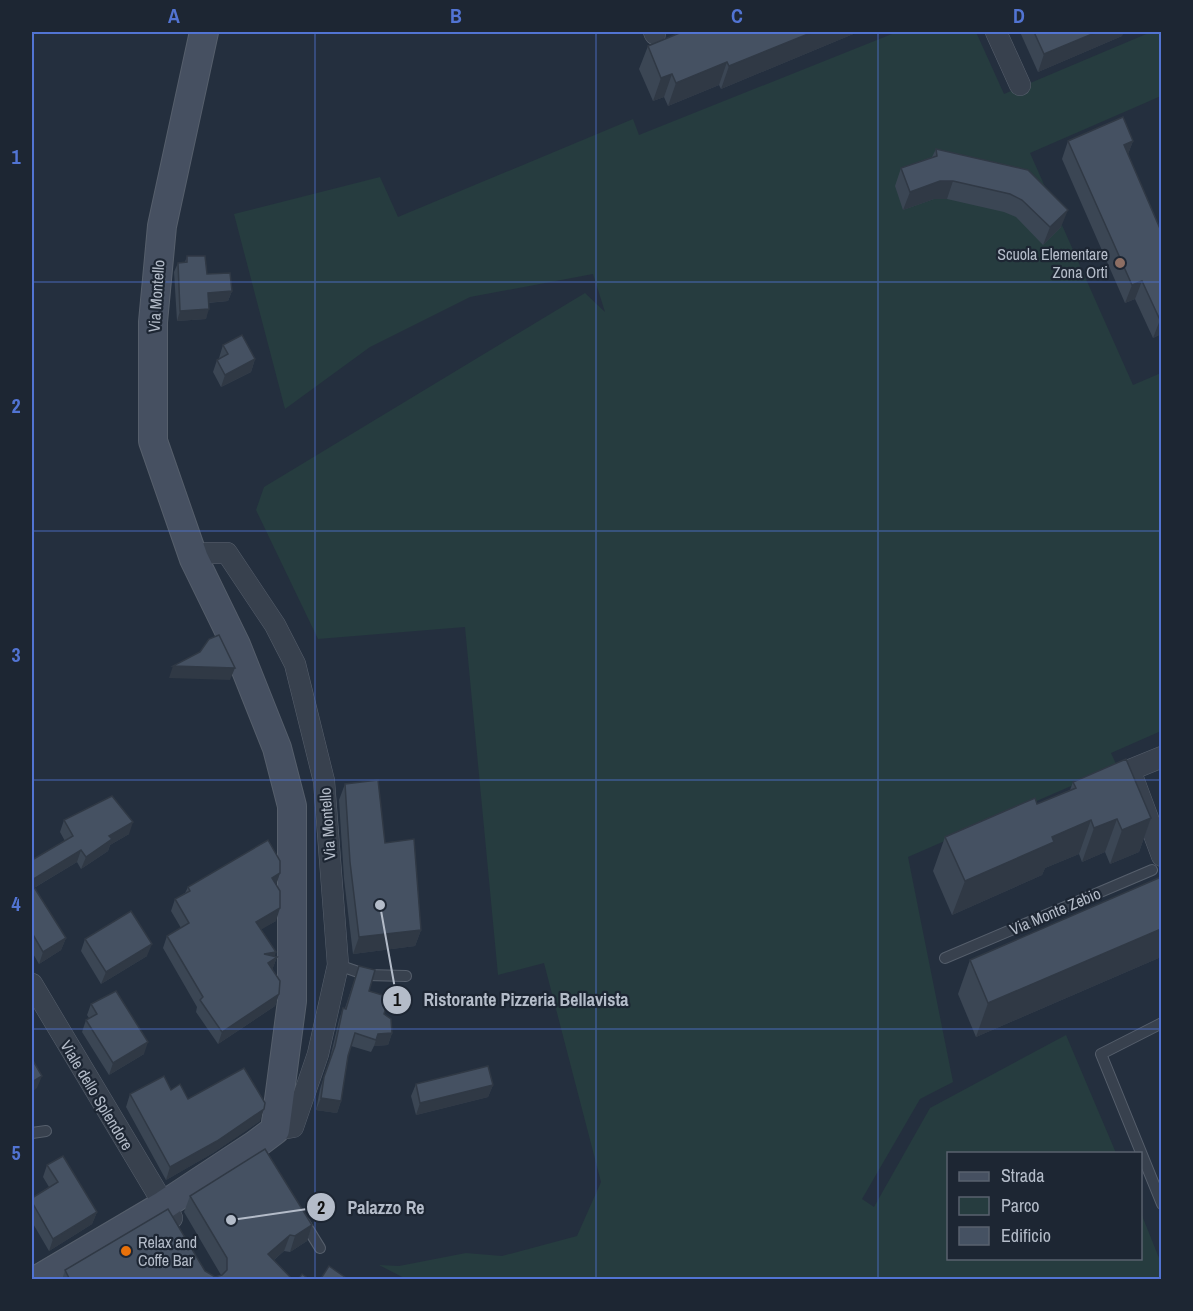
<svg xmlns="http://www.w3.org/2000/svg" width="1193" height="1311" viewBox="0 0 1193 1311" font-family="'Archivo Narrow',sans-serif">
<rect width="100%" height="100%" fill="#242f3e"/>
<polygon fill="#263c3f" points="897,32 976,32 1004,94 1151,32 1161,32 1161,96 1030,153 1133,385 1161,373 1161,731 1111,753 1117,766 908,857 953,1082 920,1099 862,1199 874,1207 930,1108 1066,1035 1116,1153 948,1154 948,1258 1140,1258 1141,1213 1161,1263 1161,1279 408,1280 379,1265 399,1266 466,1253 502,1256 577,1236 601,1182 544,963 498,975 465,627 318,639 256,510 264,487 585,293 605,312 593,274 470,297 370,347 285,409 234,214 380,177 398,217 633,119 639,135"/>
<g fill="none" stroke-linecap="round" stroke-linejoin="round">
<defs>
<g id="service">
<polyline points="945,958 1152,870"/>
<polyline points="338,965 367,975 406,976"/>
<polyline points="1162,1023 1101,1054 1162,1204"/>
<polyline points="32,1133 46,1131"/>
<polyline points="304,1222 320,1248"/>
</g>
<g id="minor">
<polyline points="654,32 655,34"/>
<polyline points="996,32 1020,85"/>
<polyline points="194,559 207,553 227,553 275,625 295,664 324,781 338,965 318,1054 293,1127 275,1130"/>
<polyline points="1162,757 1130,770 1162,856"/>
<polyline points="32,984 172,1218"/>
</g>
<polyline id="secondary" points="37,1280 164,1205 255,1145 275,1130 292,1001 292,806 277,748 236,645 194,559 153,441 153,322 162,226 204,32"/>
</defs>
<use href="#service" stroke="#565f6c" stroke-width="12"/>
<use href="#minor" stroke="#565f6c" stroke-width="22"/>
<use href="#secondary" stroke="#565f6c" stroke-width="30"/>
<use href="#service" stroke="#38414e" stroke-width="10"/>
<use href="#minor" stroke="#38414e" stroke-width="21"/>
<use href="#secondary" stroke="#465061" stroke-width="28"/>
</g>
<g fill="#3b4654">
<polygon points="682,32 858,32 721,89 719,85 668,106 664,97 653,101 639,69 648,46"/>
<polygon points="1020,32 1123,32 1122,36 1038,72"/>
<polygon points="1068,141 1133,141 1128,154 1161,231 1161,334 1153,338 1135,299 1125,303 1062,159"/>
<polygon points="936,149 1028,170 1061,227 1043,245 1016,217 1004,212 947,199 934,199 903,210 895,186 901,168 932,157"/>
<polygon points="187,256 207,274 232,291 228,301 208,303 206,319 177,321 174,272 178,263 185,262"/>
<polygon points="223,345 255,359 251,372 221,387 213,372 217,360 219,359 219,358"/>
<polygon points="1073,782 1151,818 1139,852 1110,864 1105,852 1082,862 1079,854 1045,868 1042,875 952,915 933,871 945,837 1037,804 1070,790"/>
<polygon points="345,784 385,843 421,930 415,946 353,954 344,879 339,800"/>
<polygon points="64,820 129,834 110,845 108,851 81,869 77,862 34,888 66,938 61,950 39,964 32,952 32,860 65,841 60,832"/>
<polygon points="280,873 276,884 276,921 261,929 275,957 277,957 272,970 279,994 275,1006 218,1044 196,1012 197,1007 163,948 167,936 181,928 171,911 175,899 185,893 188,887"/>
<polygon points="1161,877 1161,957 976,1037 958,994 970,960"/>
<polygon points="85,939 147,956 101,984 81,951"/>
<polygon points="359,966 369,991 384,1014 392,1033 388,1045 374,1046 371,1052 351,1046 348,1056 341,1101 337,1113 316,1110 320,1089 330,1058 339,1020 343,1008 345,1008"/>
<polygon points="91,1004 144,1054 109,1075 82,1032 86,1020 89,1018 87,1015"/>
<polygon points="416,1084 493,1085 488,1097 416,1115 411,1096"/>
<polygon points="171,1090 188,1099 260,1121 213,1153 166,1180 126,1107 130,1094"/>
<polygon points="47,1165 97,1212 92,1224 49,1251 32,1222 32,1198 49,1187 43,1177"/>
<polygon points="190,1196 312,1225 307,1241 290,1252 284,1251 274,1260 293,1280 62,1280 65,1270 205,1271 215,1277 221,1275 184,1212"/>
</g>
<g fill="#303945">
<polygon points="813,32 858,32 721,89 729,66"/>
<polygon points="1097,32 1123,32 1122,36 1038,72 1044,54"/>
<polygon points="727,62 719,85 668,106 676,83"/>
<polygon points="672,74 664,97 653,101 661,78"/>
<polygon points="1133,141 1126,159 1124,145"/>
<polygon points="940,181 953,181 947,199 934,199 903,210 910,192"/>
<polygon points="1068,210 1061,227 1043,245 1050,227"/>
<polygon points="1142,281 1135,299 1125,303 1132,285"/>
<polygon points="232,291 228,301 204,303 208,293"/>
<polygon points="209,309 206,319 177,321 180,311"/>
<polygon points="1161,319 1161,334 1153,338 1160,320"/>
<polygon points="255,359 251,372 221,387 225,375"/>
<polygon points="173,666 235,668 230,680 169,678"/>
<polygon points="1151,818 1139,852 1110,864 1122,830"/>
<polygon points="1117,819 1105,852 1082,862 1094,828"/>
<polygon points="1091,820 1079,854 1045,868 1042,875 952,915 965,881 1052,837"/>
<polygon points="133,822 129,834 110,845 108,851 81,869 86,857 109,836"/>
<polygon points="81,850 77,862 32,889 32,880"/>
<polygon points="280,873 276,885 272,878"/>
<polygon points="280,908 276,921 252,935 256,922"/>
<polygon points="1161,929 1161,957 976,1037 988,1003"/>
<polygon points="421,930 415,946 353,954 359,937"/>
<polygon points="66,938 61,950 39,964 43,952"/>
<polygon points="152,944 147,956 101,984 106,972"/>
<polygon points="276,952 274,960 277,957 272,970 264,975 264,954"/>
<polygon points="279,994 275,1006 218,1044 222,1032"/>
<polygon points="392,1033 388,1045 374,1046 378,1034"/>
<polygon points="148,1042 144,1054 109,1075 113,1063"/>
<polygon points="42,1076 37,1088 32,1092 32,1082"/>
<polygon points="493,1085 488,1097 416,1115 420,1103"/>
<polygon points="321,1098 341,1101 337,1113 316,1110"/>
<polygon points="264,1109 260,1121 246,1131 213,1153 166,1180 170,1167"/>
<polygon points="97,1212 92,1224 49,1251 53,1239"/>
<polygon points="312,1225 307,1241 290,1252 295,1236"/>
<polygon points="290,1235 284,1251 262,1270 268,1254"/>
</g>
<g fill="#455162" stroke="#303945" stroke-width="1.5">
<polygon points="682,32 813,32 729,66 727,62 676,83 672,74 661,78 648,46"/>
<polygon points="1034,32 1097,32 1044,54"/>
<polygon points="1123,117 1133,141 1124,145 1161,231 1161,319 1160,320 1142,281 1132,285 1068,141"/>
<polygon points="936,149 1028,170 1068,210 1050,227 1022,200 1010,194 953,181 940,181 910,192 901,168 937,156"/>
<polygon points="187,256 205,256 207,274 230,273 232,291 208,293 209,309 180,311 178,263 187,262"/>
<polygon points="242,335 255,359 225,375 217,360 228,354 223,345"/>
<polygon points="219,635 235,668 173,666 200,652 209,639"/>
<polygon points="1126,759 1151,818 1122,830 1117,819 1094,828 1091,820 1052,837 1054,842 965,881 945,837 1035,798 1037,804 1076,788 1073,782"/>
<polygon points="378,780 385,843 414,839 421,930 359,937 350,862 345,784"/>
<polygon points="112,796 133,822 109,836 112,839 86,857 81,850 32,880 32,860 73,836 64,820"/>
<polygon points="268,840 280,861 280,873 272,878 280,891 280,908 256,922 276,952 264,954 277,957 268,963 280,981 279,994 222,1032 200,1000 203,997 167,936 189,923 175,899 190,891 188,887"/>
<polygon points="1161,877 1161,929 988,1003 970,960"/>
<polygon points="32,884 66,938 43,952 32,933"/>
<polygon points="131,911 152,944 106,972 85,939"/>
<polygon points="359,966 375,970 369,991 389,997 384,1014 391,1019 392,1033 378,1034 376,1040 355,1033 348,1056 341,1101 321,1098 324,1077 335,1046 343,1008 346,1009"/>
<polygon points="116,991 148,1042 113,1063 86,1020 97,1014 91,1004"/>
<polygon points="32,1059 42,1076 32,1082"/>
<polygon points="488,1066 493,1085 420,1103 416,1084"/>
<polygon points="244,1068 265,1103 264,1109 217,1141 170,1167 130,1094 164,1076 171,1090 180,1084 188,1099"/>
<polygon points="265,1149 312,1225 295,1236 290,1235 268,1254 293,1280 70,1280 65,1270 168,1209 205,1271 215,1277 222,1275 227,1270 227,1258 190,1196"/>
<polygon points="63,1156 97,1212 53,1239 32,1202 32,1198 58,1182 47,1165"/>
<polygon points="329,1266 349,1280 320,1280"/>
<polygon points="302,1274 310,1280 298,1280"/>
</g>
<path fill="none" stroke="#5274d3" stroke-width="1.5" stroke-opacity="0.55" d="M 315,32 L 315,1280M 596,32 L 596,1280M 878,32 L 878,1280M 32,282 L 1162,282M 32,531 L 1162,531M 32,780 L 1162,780M 32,1029 L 1162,1029"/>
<circle fill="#8d6e63" stroke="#1d2633" stroke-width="2" cx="1120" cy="263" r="6"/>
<circle fill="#e8710a" stroke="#1d2633" stroke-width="2" cx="126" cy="1251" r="6"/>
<g text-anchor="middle" stroke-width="4.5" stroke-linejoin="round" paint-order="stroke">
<g font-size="16" fill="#b4bcc9" stroke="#1d2633" text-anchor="end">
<text x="1108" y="260">Scuola Elementare<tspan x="1108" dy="18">Zona Orti</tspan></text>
<text x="138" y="1248" text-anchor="start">Relax and<tspan x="138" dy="18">Coffe Bar</tspan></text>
</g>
<g font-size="16" fill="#b4bcc9" stroke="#1d2633">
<text transform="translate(156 296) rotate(-86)" y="6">Via Montello</text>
<text transform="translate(327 824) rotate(-94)" y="6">Via Montello</text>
<text transform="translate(1055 911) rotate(-23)" y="6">Via Monte Zebio</text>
<text transform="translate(97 1095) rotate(59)" y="6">Viale dello Splendore</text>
</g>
</g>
<path fill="none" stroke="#b4bcc9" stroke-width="2" d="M380 905L397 1000M231 1220L321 1207"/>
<g fill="#b4bcc9" stroke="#1d2633" stroke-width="2">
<circle cx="380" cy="905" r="6"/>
<circle cx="231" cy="1220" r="6"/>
<circle cx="397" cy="1000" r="15"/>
<circle cx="321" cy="1207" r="15"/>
</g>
<g font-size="18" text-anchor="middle" font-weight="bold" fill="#111">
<text x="397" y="1006">1</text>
<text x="321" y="1214">2</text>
</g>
<g font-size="18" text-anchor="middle" font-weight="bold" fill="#b4bcc9" stroke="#1d2633" stroke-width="4.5" stroke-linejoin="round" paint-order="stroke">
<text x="526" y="1006">Ristorante Pizzeria Bellavista</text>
<text x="386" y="1214">Palazzo Re</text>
</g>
<rect width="1193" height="1311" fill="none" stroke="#1d2633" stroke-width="66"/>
<rect x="947" y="1152" width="195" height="108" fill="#1d2633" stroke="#59626f" stroke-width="1.5"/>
<rect x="959" y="1172" width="30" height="9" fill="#465061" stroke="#59626f" stroke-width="1.5"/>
<text x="1001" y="1182" font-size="18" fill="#b4bcc9">Strada</text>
<rect x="959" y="1197" width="30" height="18" fill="#263c3f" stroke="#59626f" stroke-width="1.5"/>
<text x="1001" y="1212" font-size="18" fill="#b4bcc9">Parco</text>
<rect x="959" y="1227" width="30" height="18" fill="#455162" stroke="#59626f" stroke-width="1.5"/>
<text x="1001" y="1242" font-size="18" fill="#b4bcc9">Edificio</text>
<rect x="33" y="33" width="1127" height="1245" fill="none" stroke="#5274d3" stroke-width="2"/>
<g font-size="20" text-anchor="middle" font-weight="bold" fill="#5274d3">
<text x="174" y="23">A</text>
<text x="456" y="23">B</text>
<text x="737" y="23">C</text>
<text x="1019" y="23">D</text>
<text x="16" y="164">1</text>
<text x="16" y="413">2</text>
<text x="16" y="662">3</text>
<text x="16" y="911">4</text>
<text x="16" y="1160">5</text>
</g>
</svg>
